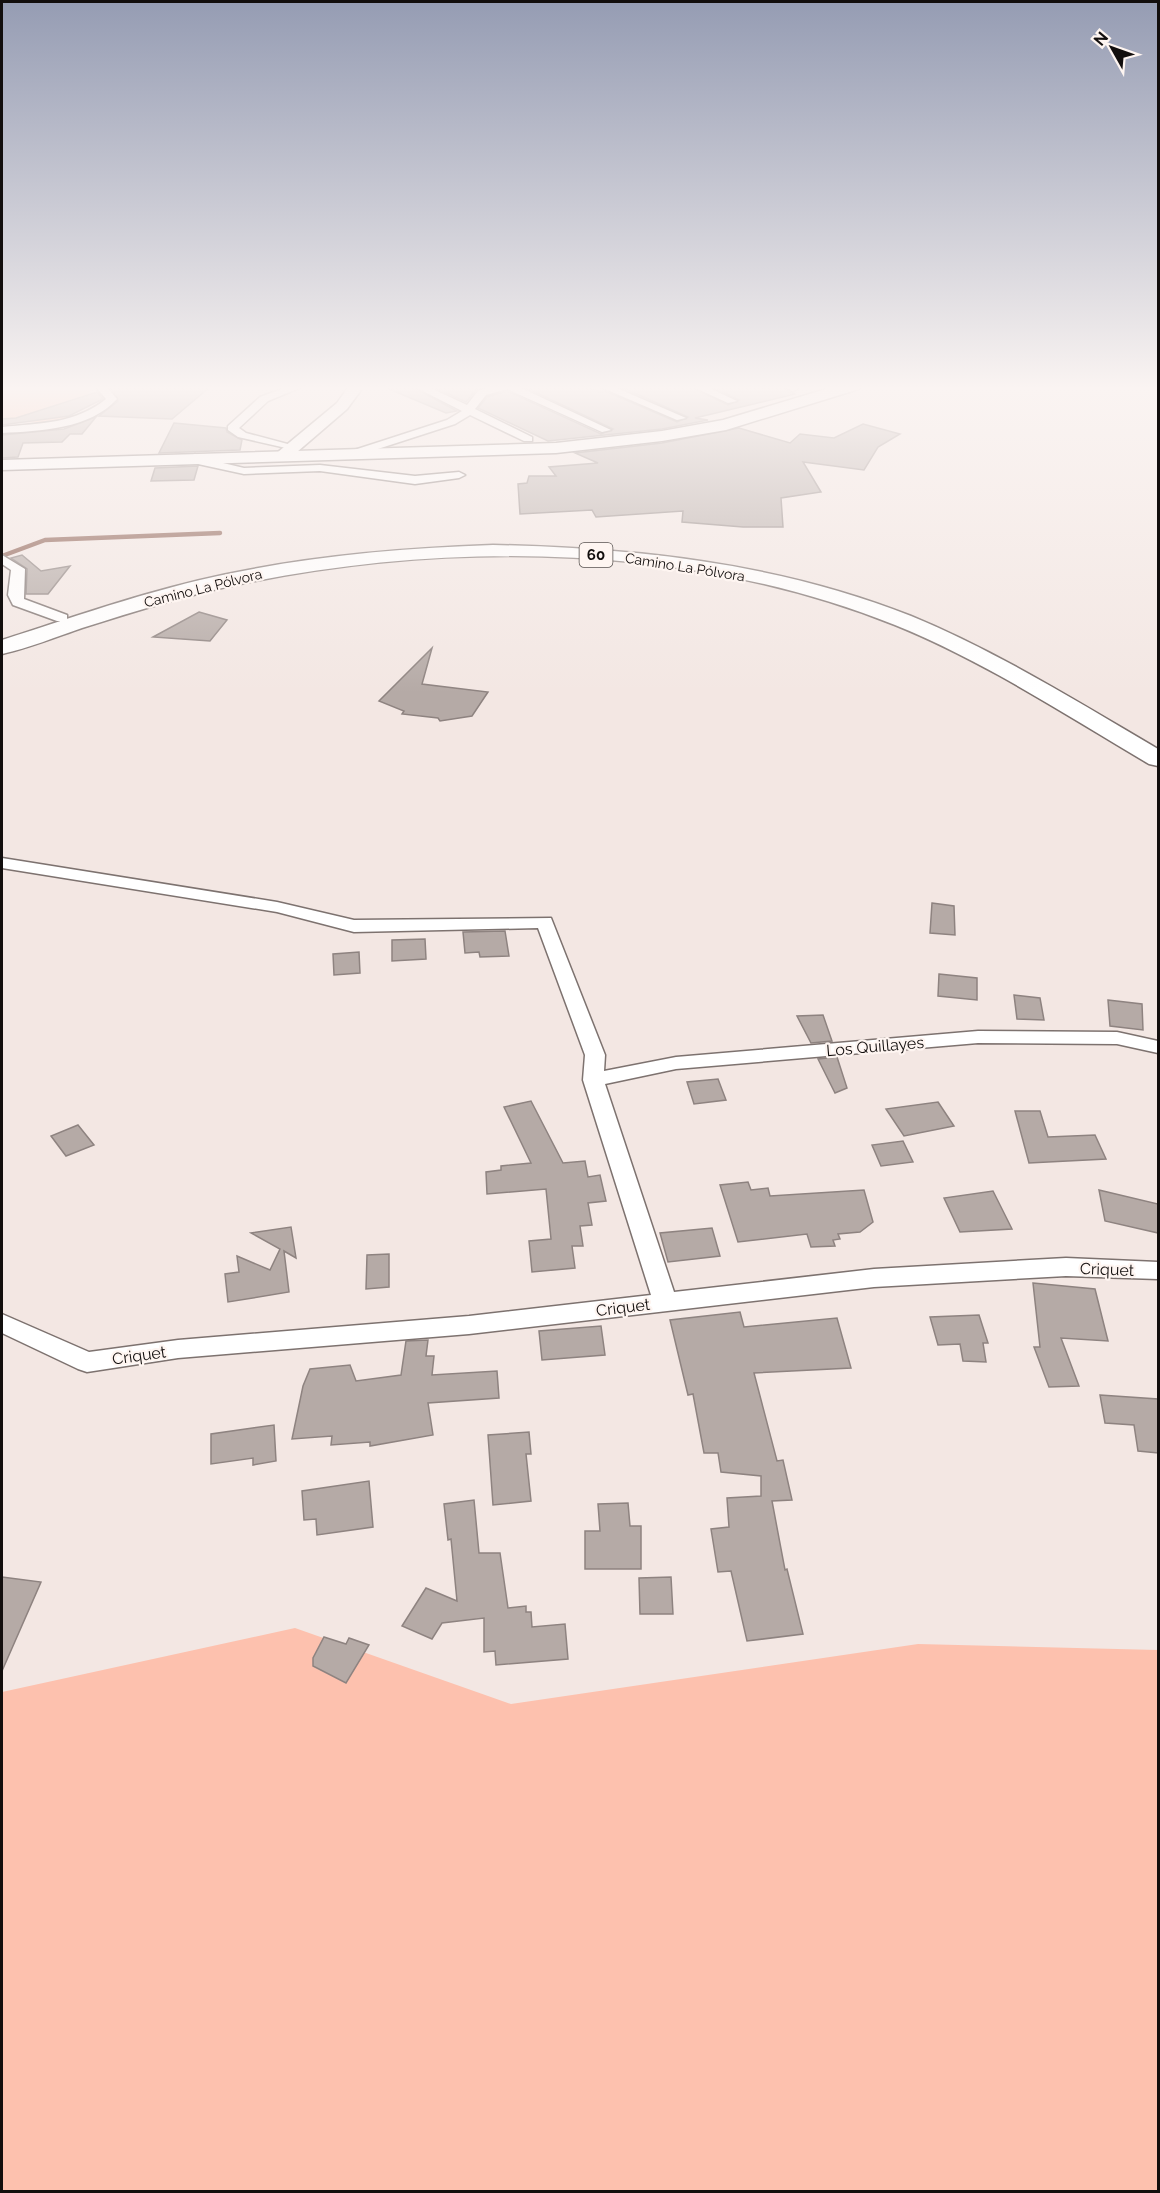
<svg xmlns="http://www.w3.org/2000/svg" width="1160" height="2193" viewBox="0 0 1160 2193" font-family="Raleway,sans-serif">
<rect width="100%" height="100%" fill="#f3e7e3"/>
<g fill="#fdc1ae">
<path d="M 2,386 L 92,386 C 78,431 40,422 2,421 Z"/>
<polygon points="295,1628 511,1704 918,1644 1158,1650 1158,2191 2,2191 2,1692"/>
</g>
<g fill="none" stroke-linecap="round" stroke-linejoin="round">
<polyline stroke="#87584a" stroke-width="4.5" points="2,556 45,540 220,533"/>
</g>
<g fill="#b5aaa6" stroke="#8e8380" stroke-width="1.5">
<polygon points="114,386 211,386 172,419 99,416 118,401 110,387"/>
<polygon points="382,386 411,386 457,411 446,413"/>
<polygon points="431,386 487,386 476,390 466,402"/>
<polygon points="522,386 585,386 600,392 605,391 677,422 688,417 621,387 689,386 728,405 739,400 710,386 781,386 795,394 695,418 708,420 662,429 548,441 478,408 487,397 507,391 601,434 613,429"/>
<polygon points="97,392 103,399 69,416 2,425 2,419 16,418"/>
<polygon points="96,417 82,434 70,434 62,442 23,443 18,457 2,458 2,435 64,429"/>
<polygon points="174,423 226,428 227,432 242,440 240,450 159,453"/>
<polygon points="863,424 900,434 878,447 864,470 803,462 821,492 781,498 783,527 743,527 682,522 683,511 596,517 592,510 520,514 518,484 527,483 529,476 556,476 549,467 598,463 575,453 662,443 739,428 790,443 800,434 834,438"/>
<polygon points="198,466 194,480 151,481 155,468"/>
<polygon points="22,555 41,571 70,566 48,594 26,594 27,569 11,558"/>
<polygon points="199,612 227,620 210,641 153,637"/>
<polygon points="432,648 422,684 488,692 472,716 440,721 438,718 402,714 404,711 379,701"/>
<polygon points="932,903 954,906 955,935 930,933"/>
<polygon points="505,931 509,956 480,957 479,952 465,953 463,932"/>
<polygon points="425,939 426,959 392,961 392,940"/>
<polygon points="359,952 360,973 334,975 333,954"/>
<polygon points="939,974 977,978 977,1000 938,996"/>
<polygon points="1014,995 1040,998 1044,1020 1017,1019"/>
<polygon points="1108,1000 1142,1004 1143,1030 1110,1026"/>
<polygon points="823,1015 832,1041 811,1043 797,1016"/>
<polygon points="837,1057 847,1088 835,1093 818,1059"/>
<polygon points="718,1079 726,1100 694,1104 687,1082"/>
<polygon points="531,1101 563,1163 585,1161 588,1177 600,1175 606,1201 588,1203 592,1225 580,1226 583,1246 572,1246 575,1268 532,1272 529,1241 551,1239 546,1189 487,1194 486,1172 501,1170 501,1166 531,1163 504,1107"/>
<polygon points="938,1102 954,1126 904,1136 886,1109"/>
<polygon points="1015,1111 1040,1111 1048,1137 1095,1135 1106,1159 1029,1163"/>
<polygon points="78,1125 94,1145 66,1156 51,1136"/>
<polygon points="903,1141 913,1162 881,1166 872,1145"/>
<polygon points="748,1182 751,1190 768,1188 770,1196 864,1190 873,1222 860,1232 838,1234 840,1239 833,1240 835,1246 811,1247 807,1234 738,1242 720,1185"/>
<polygon points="1099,1190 1158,1204 1158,1233 1105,1221"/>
<polygon points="993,1191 1012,1229 960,1232 944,1198"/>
<polygon points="291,1227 296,1258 284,1251 289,1292 228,1302 225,1274 239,1272 237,1256 270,1270 280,1249 251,1233"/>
<polygon points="712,1228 720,1256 668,1262 660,1233"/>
<polygon points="389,1254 389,1287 366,1289 367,1255"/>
<polygon points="1033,1283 1095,1289 1108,1341 1061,1338 1079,1386 1049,1387 1034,1347 1040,1347"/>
<polygon points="740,1312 744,1327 837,1318 851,1368 754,1373 777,1461 783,1460 792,1500 772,1501 785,1570 787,1569 803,1634 747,1641 731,1571 718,1572 711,1529 729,1527 727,1498 761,1496 761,1476 721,1472 718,1453 704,1453 693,1394 688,1395 670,1320"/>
<polygon points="979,1315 988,1343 983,1343 986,1362 963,1361 960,1344 938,1345 930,1317"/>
<polygon points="601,1326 605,1355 542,1360 539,1331"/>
<polygon points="428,1340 426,1356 434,1356 432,1375 497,1371 499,1398 428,1403 433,1435 370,1446 370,1442 331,1445 332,1436 292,1439 303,1386 310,1369 350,1365 356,1381 401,1375 406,1341"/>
<polygon points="1100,1395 1158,1399 1158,1453 1138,1451 1134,1425 1105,1423"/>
<polygon points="274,1425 276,1461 253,1465 253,1458 211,1464 211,1434"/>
<polygon points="529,1432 531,1454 526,1454 531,1501 493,1505 488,1435"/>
<polygon points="369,1481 373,1527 317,1535 316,1519 304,1520 302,1491"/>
<polygon points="474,1500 479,1553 500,1553 508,1608 526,1606 526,1612 531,1612 532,1627 565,1624 568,1659 496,1665 495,1651 484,1652 484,1618 442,1623 432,1639 402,1626 426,1588 457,1601 451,1539 448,1540 444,1504"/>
<polygon points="628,1503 630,1526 641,1526 641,1569 585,1569 585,1531 600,1531 598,1504"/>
<polygon points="2,1577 41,1582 2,1671"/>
<polygon points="671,1577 673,1614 640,1614 639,1578"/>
<polygon points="324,1637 346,1644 349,1638 369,1645 346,1683 313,1666 313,1658"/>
</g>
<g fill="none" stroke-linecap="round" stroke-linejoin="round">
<defs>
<g id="minor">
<path d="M 95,386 L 106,386 L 117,399 C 90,429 40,431 2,433 L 2,427 C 41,423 75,424 106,399 Z"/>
<polygon points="290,386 304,386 268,401 239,428 246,433 295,446 295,450 238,437 228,430 228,426 260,397"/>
<polygon points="413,386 426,386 467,405 478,391 494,386 517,386 611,430 602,432 507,389 486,395 475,409 532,437 532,441 524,441 470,415 455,424 353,457 345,457 345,453 447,420 462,411"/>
<polygon points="598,386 612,386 686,418 677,420"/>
<polygon points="691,386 705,386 737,401 728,403"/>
<polygon points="783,386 797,386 798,388 793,391"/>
<polygon points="195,454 206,459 244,468 320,465 415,476 459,472 465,475 459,478 415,484 320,471 244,474 198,464 189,457"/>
<polygon points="2,555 25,569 24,599 67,615 67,621 57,621 13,605 8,595 11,570 2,564"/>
<polygon points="2,858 277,902 354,920 551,918 605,1055 604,1071 676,1057 978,1031 1117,1032 1158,1041 1158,1053 1117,1044 978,1043 676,1069 605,1084 674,1292 874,1269 1066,1258 1158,1262 1158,1279 1066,1276 874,1287 469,1334 178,1358 87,1372 78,1369 2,1333 2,1314 89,1352 178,1340 469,1316 651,1295 583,1080 585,1055 538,928 354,932 277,912 2,868"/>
</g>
<polygon id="secondary" points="349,386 364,386 347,409 290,458 278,458 276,455 278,452 337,403"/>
<polygon id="primary" points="836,386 861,386 859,389 726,430 662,441 556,453 2,470 2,460 556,443 662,431 723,420"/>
<path id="trunk" d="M 493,545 C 635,548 778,563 911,616 C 998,652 1078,702 1158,749 L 1158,766 L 1149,764 C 1066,715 984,661 895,625 C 692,544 457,540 245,583 C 190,594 136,611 82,628 C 56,637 29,648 2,654 L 2,640 C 83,614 164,585 248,570 C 329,554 411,548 493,545 Z"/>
</defs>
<use href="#minor" stroke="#7d726f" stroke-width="3"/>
<use href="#secondary" stroke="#7d726f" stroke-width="3"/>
<use href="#primary" stroke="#7d726f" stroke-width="3"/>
<use href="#trunk" stroke="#7d726f" stroke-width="3"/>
<use href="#minor" fill="#fff" fill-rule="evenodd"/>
<use href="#secondary" fill="#fff" fill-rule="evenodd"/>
<use href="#primary" fill="#fff" fill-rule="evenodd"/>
<use href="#trunk" fill="#fff" fill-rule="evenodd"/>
</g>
<linearGradient id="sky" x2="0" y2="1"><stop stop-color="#959cb3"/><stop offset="0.56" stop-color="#faf4f2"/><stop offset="1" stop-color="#faf4f2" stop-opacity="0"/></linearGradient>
<rect width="1160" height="693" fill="url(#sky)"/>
<g text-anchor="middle" stroke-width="4.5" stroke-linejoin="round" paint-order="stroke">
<g font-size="14" fill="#120e0d" stroke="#fef5f1">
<text transform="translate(685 567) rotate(9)" y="5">Camino La Pólvora</text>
<text transform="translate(203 588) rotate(-14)" y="5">Camino La Pólvora</text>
</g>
<rect fill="#fef5f1" stroke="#595351" stroke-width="1.5" x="579.5" y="543" width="33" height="24" rx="4.5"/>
<g font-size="15" font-weight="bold" fill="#120e0d">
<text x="596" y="560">60</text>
</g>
<g font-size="16" fill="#120e0d" stroke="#fef5f1">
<text transform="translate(875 1046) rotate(-5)" y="6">Los Quillayes</text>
<text transform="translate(1107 1269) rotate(2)" y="6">Criquet</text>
<text transform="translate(623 1307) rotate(-7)" y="6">Criquet</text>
<text transform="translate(139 1355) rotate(-8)" y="6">Criquet</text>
</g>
</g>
<rect width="1160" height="2193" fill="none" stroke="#120e0d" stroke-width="6"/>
<g transform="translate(1112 48) rotate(310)" stroke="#fef5f1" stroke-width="4.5" paint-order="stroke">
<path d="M0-4.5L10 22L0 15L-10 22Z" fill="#120e0d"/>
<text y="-9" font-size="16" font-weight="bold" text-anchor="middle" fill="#120e0d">N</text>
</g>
</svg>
